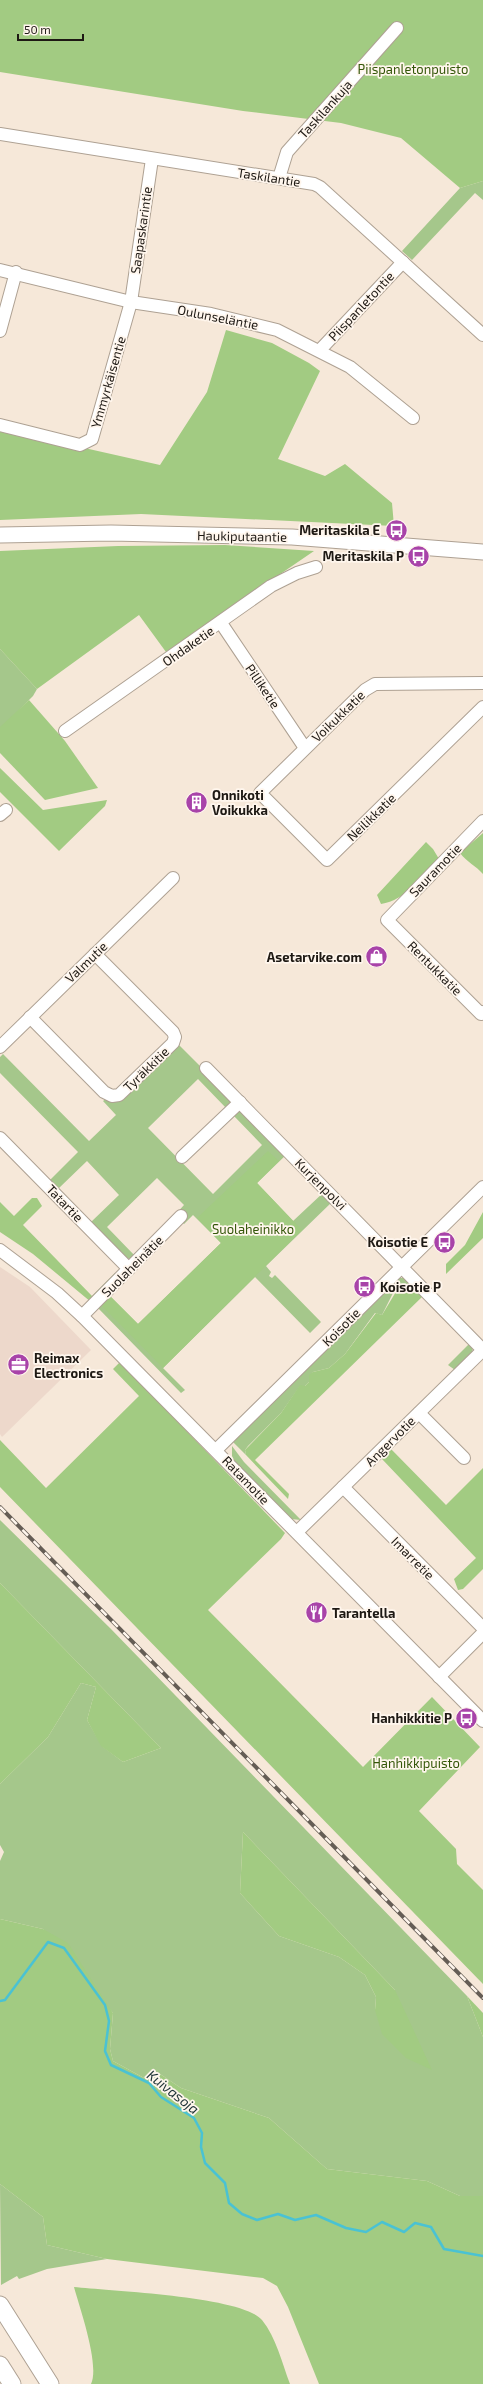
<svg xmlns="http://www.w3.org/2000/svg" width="483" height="2384" viewBox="0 0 483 2384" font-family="'Exo 2',sans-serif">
<rect width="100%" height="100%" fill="#f6e8d9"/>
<polygon fill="#edd8cb" points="0,1267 30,1287 91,1350 2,1437 0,1434"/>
<g fill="#a5c78b" fill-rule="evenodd">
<polygon points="483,181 483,200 475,193 412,260 402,251 460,188"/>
<polygon points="0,649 37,689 33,696 2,727 0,727"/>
<polygon points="178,1044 230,1096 230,1106 227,1109 198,1079 148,1128 213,1194 262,1145 232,1114 240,1111 287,1154 257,1183 293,1221 324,1192 333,1201 266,1266 271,1272 269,1276 272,1278 275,1275 321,1322 310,1333 255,1277 163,1368 185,1390 181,1393 98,1308 110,1296 138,1324 221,1243 193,1215 184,1224 177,1217 173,1217 184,1205 157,1178 107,1227 136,1257 127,1259 88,1223 89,1220 91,1222 119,1195 87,1161 59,1188 50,1180 78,1152 0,1073 0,1057 3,1054 89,1141 116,1115 103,1101"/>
<polygon points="398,1278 406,1278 473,1346 472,1355 455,1370 448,1365 469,1344 423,1296 400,1291 393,1293 382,1315 375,1313 345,1354 329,1368 313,1372 309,1382 305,1386 300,1386 281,1413 248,1446 245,1450 246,1455 233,1442 234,1439"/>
<polygon points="232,1446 244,1462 301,1520 291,1519 235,1462 232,1456"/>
<path d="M 0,1520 L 110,1628 L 467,1996 L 483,2037 L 483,2196 L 460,2196 L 427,2181 L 327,2169 L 269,2118 L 181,2088 L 160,2074 L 144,2078 L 113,2061 L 110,2049 L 113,2013 L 43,1929 L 0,1919 L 0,1861 L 4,1852 L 0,1845 L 0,1784 L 48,1737 L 81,1683 L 96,1687 L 87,1720 L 102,1746 L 123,1762 L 161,1748 L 0,1583 ZM 243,1832 L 395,1990 L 375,2010 L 376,1997 L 365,1975 L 339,1957 L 279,1936 L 240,1893 Z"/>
<polygon points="0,2184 43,2217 47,2245 107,2259 47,2269 19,2279 17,2276 1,2285"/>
</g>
<g fill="#a2cb82">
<polygon points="0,0 483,0 483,181 460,188 401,138 341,123 243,111 0,72"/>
<polygon points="226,330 272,343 309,363 320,371 278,459 325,476 345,464 392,503 394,526 141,514 0,520 0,429 160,465 207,392"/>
<polygon points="225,545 314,551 166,652 139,615 37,689 0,649 0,551 118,546"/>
<polygon points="29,700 65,741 98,788 45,800 0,753 0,727"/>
<polygon points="0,768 43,810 107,800 105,806 59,851 0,792"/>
<path d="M 483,833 L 483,874 C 476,866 467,862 460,853 Z"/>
<path d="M 426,842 L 433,849 L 439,859 C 422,877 406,900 381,904 L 377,895 Z"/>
<polygon points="268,1151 279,1161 257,1183 302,1230 163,1368 101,1305 110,1296 138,1324 221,1243 197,1218"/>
<polygon points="32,1198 37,1198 42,1206 23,1225 92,1296 115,1273 117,1276 91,1302 33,1254 0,1232 0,1202 14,1216"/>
<polygon points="483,1212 483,1238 446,1274 446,1264 465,1245"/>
<polygon points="405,1285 413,1287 423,1296 255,1460 289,1494 288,1499 246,1455 245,1450 281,1413 300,1385 305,1386 309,1382 309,1375 313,1372 329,1368 345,1354 376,1313 382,1315 397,1290 400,1291"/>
<polygon points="120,1362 285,1533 281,1539 208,1610 363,1767 432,1697 480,1747 419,1811 456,1849 457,1864 483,1890 483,1984 0,1487 0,1440 46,1488 139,1396 113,1369"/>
<polygon points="391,1449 446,1505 483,1468 483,1569 463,1589 458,1590 454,1579 476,1558 382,1459"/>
<polygon points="0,1583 161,1748 123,1762 101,1746 87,1720 96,1687 81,1683 48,1737 0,1784"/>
<polygon points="243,1832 395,1990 432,2070 406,2058 382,2034 375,2010 376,1997 365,1975 339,1957 279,1936 240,1893"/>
<polygon points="0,1919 43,1929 68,1943 113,2013 110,2049 113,2061 144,2078 160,2074 181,2088 269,2118 327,2169 427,2181 460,2196 483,2196 483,2384 319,2384 288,2307 277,2286 263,2278 107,2259 47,2245 43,2217 0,2184"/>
<polygon points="467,1996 483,2013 483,2037"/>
<path d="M 74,2287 C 110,2291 242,2296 262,2320 C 276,2337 282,2363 290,2384 L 91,2384 C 100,2365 80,2309 74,2287 Z"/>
</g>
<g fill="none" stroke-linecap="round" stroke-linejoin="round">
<polyline stroke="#4ac2d3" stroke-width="2.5" points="0,2001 5,2000 48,1942 64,1948 105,2005 109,2021 105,2051 111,2065 149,2083 161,2097 194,2118 202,2133 201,2147 205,2163 225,2183 229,2203 242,2214 257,2220 278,2214 295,2220 316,2215 346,2228 366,2232 382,2222 404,2232 415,2223 431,2227 444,2249 483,2256"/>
<defs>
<g id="minor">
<polyline points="0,134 314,184 320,187 483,335"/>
<polyline points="279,178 287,152 397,28"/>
<polyline points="0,270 131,302 211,314 277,330 350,367 413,418"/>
<polyline points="0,331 16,272"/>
<polyline points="320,350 403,262"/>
<polyline points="0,425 80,445 92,439 131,302 152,159"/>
<polyline points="221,623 305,748"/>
<polyline points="483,683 375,684 365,690 260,793 327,860 483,707"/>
<polyline points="65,731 271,586 297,573 316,567"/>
<polyline points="0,815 6,810"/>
<polyline points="483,821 387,920 481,1014 483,1012"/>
<polyline points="30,1017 104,1092 112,1096 119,1095 173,1043 175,1037 173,1032 95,954"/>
<polyline points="0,1047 173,878"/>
<polyline points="206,1068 483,1350 297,1532"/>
<polyline points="0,1138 129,1269"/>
<polyline points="182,1157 240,1102"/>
<polyline points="0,1250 57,1293 82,1316 483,1721"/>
<polyline points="82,1316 181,1216"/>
<polyline points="419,1413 464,1458"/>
<polyline points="216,1450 483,1187"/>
<polyline points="343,1487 483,1628"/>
<polyline points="439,1677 483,1633"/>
</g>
<polyline id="major" points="0,535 111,533 292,537 483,552"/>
<g id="highway">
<polyline points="0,2305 50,2384"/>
<polyline points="0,2365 12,2384"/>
</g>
</defs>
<use href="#minor" stroke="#aea193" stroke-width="14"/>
<use href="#major" stroke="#aea193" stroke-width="17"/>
<use href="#highway" stroke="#aea193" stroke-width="19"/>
<use href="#minor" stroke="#fff" stroke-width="12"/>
<use href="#major" stroke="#fff" stroke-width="15"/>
<use href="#highway" stroke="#fff" stroke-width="17"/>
<defs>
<polyline id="rail" points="0,1507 483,1998"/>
</defs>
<use href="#rail" stroke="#655d55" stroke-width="4"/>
<use href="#rail" stroke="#fff6ed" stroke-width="2.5" stroke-dasharray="8" stroke-linecap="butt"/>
</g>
<defs>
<symbol id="bus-disc" viewBox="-11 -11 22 22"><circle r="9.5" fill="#a843a9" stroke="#fff6ed"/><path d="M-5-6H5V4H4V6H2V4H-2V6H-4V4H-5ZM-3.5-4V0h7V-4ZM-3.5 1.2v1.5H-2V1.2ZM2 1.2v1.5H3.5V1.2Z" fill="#fff"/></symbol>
<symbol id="building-disc" viewBox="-11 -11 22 22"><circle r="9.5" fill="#a843a9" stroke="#fff6ed"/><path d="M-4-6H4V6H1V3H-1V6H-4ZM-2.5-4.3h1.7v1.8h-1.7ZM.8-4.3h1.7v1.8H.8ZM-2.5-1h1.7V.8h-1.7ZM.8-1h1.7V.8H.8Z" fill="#fff"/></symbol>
<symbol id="shop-disc" viewBox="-11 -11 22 22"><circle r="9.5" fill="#a843a9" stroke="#fff6ed"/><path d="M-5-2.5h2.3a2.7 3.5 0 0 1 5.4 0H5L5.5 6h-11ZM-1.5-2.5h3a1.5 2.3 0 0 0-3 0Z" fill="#fff"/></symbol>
<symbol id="office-disc" viewBox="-11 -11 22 22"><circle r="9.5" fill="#a843a9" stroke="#fff6ed"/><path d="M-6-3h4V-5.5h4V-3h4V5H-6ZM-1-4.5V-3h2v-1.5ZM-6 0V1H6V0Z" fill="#fff"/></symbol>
<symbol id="restaurant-disc" viewBox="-11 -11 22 22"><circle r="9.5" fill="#a843a9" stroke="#fff6ed"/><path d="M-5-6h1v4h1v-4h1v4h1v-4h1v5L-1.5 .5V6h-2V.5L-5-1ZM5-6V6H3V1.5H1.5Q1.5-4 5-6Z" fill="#fff"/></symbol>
</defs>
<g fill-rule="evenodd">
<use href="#bus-disc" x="384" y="518" width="25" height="25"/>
<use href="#bus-disc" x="406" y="544" width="25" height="25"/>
<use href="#building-disc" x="184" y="790" width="25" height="25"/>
<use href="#shop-disc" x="364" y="944" width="25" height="25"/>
<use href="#bus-disc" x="432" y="1230" width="25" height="25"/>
<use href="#bus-disc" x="352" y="1274" width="25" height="25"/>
<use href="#office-disc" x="6" y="1352" width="25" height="25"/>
<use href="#restaurant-disc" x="304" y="1600" width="25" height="25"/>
<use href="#bus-disc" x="454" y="1706" width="25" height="25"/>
</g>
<g text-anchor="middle" stroke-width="3.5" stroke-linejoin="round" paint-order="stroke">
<g font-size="13" fill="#345709" stroke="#fff6ed">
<text x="413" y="74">Piispanletonpuisto</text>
<text x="253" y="1234">Suolaheinikko</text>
<text x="416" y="1768">Hanhikkipuisto</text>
</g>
<g font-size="13" fill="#1e1914" stroke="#fff6ed">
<text transform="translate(325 109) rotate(-48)" y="5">Taskilankuja</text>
<text transform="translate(269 177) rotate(9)" y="5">Taskilantie</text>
<text transform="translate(141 230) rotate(-82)" y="5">Saapaskarintie</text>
<text transform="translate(361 306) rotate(-47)" y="5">Piispanletontie</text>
<text transform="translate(218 317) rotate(11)" y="5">Oulunseläntie</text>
<text transform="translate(108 382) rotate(-74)" y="5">Ymmyrkäisentie</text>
<text transform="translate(242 536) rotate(1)" y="5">Haukiputaantie</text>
<text transform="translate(188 646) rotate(-35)" y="5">Ohdaketie</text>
<text transform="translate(263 686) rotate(56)" y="5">Pilliketie</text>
<text transform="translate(338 716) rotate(-44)" y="5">Voikukkatie</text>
<text transform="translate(371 817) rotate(-44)" y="5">Neilikkatie</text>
<text transform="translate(435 870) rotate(-46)" y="5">Sauramotie</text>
<text transform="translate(86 962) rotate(-44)" y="5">Valmutie</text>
<text transform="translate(435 968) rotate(45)" y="5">Rentukkatie</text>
<text transform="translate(146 1069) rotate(-44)" y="5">Tyräkkitie</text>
<text transform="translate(321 1184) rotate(45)" y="5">Kurjenpolvi</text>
<text transform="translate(65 1203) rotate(46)" y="5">Tatartie</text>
<text transform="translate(132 1266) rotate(-45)" y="5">Suolaheinätie</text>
<text transform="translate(341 1327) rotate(-45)" y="5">Koisotie</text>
<text transform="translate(390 1441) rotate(-45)" y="5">Angervotie</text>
<text transform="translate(246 1480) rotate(46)" y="5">Ratamotie</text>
<text transform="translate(413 1558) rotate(45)" y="5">Imarretie</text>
</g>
<g font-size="13" font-weight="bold" fill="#1e1914" stroke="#fff6ed" text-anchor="end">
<text x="380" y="535">Meritaskila E</text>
<text x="404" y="561">Meritaskila P</text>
<text x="212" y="800" text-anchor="start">Onnikoti<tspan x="212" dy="15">Voikukka</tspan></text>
<text x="362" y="962">Asetarvike.com</text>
<text x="428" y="1247">Koisotie E</text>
<text x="380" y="1292" text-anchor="start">Koisotie P</text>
<text x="34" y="1363" text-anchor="start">Reimax<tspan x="34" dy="15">Electronics</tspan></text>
<text x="332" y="1618" text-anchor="start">Tarantella</text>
<text x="452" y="1723">Hanhikkitie P</text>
</g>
<g font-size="14" font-style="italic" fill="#1e3336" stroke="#fff6ed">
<text transform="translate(173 2092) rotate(38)" y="5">Kuivasoja</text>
</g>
</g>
<path d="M18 34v6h65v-6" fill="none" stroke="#1e1914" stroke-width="2"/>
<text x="24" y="34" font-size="12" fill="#1e1914" stroke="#fff6ed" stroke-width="3" paint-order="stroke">50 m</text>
</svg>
